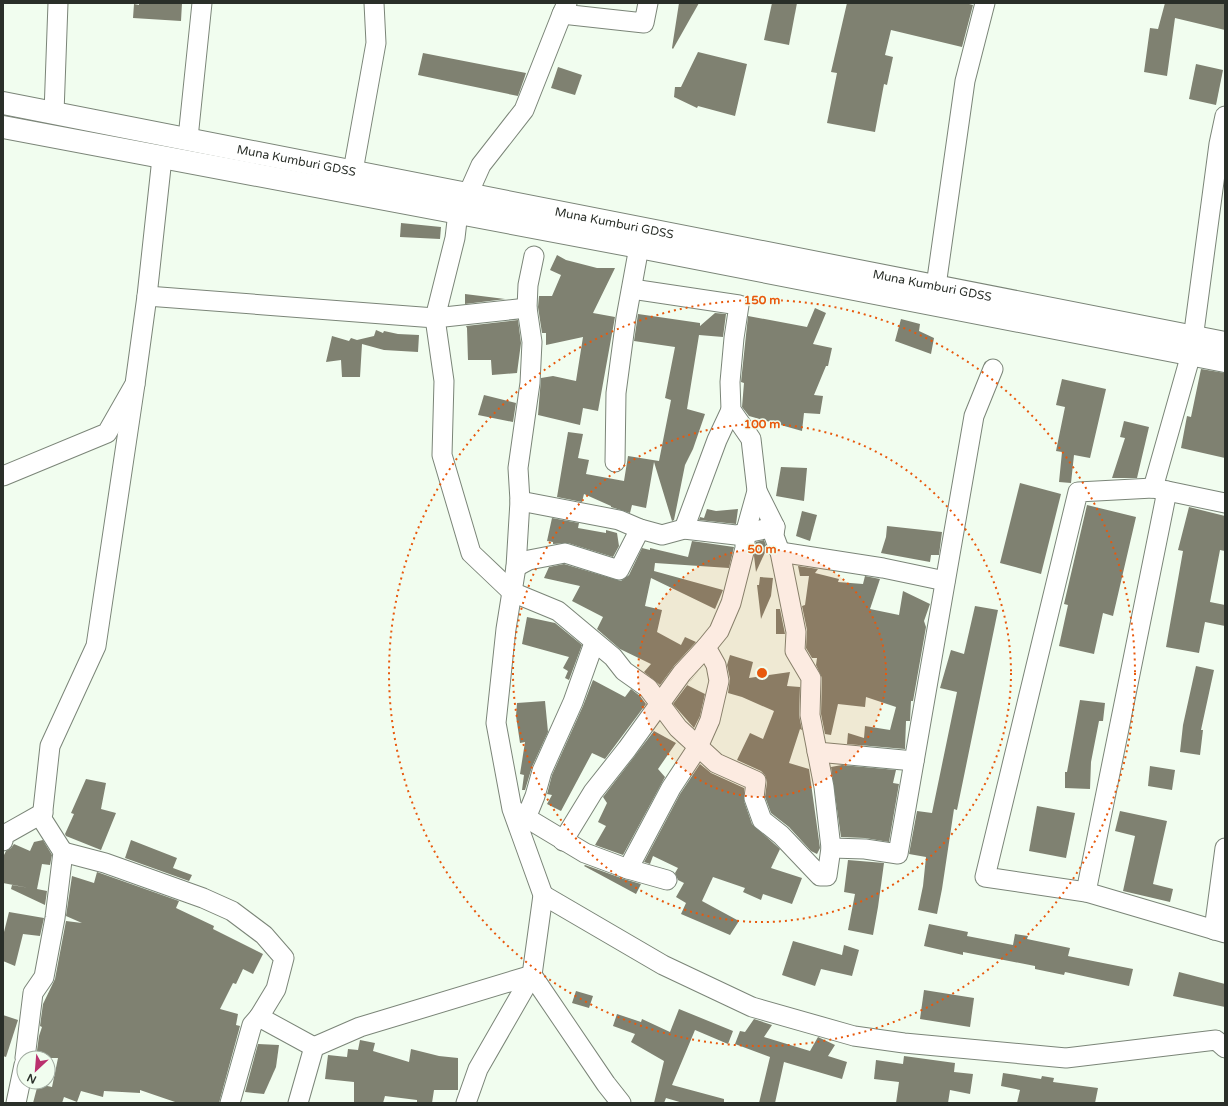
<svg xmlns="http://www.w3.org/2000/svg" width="1228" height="1106" viewBox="0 0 1228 1106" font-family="'Varela Round',sans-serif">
<rect width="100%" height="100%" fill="#f1fdef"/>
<g fill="#7f8171">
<polygon points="139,3 182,3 181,21 133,18 134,4 139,5"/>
<polygon points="679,3 699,3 673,49 672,48"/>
<polygon points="772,3 797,3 789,45 764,40"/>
<polygon points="847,3 965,3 973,5 962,47 891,30 885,55 893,57 887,85 884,84 875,132 827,123 837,73 831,72"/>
<polygon points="1165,3 1225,3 1225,30 1175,18 1167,76 1144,72 1150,28 1158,29"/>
<polygon points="698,52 747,64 735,116 698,106 697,108 674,97 675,87 681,87"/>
<polygon points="423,53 526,73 524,79 518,96 418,75"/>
<polygon points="1196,64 1223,70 1216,105 1189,99"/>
<polygon points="558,67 582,75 575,95 551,88"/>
<polygon points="401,223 441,227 440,239 400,237"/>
<polygon points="557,255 566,260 597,268 615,268 593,313 615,317 598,411 583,408 580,425 538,415 541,378 553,376 576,381 583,337 546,345 546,333 542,333 538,307 539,296 552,296 561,275 550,270"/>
<polygon points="465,294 505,299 506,299 465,304"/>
<polygon points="815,308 826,313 813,344 832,348 828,366 826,366 814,395 823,396 820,414 804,413 802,431 749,416 742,407 744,383 741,382 748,316 807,327"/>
<polygon points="715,313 726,314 723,337 699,335 687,409 705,414 693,449 685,465 674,520 672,521 654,462 646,508 632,505 630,513 611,507 611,506 584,494 582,502 557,497 568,432 583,434 578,458 589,460 586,474 624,481 628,456 659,461 671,400 665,398 675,347 634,341 638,314 700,323 700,326"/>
<polygon points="901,319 920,324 919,331 934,338 931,354 895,341"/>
<polygon points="518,320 521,343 517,373 492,375 491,360 468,360 467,328 466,326"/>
<polygon points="376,330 383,333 384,331 398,334 419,335 418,352 384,350 362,344 360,377 342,377 341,360 326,362 332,336 349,341 351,338 357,340 374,336"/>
<polygon points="1201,369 1225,373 1225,458 1181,448 1187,416 1191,417"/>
<polygon points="1062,379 1106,389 1090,458 1074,455 1071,483 1059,482 1062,452 1056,451 1065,407 1056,405"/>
<polygon points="484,395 516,403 513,422 478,415"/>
<polygon points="1124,421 1149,427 1137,478 1112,478 1125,438 1120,437"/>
<polygon points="781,467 807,468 804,501 776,496"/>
<polygon points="1020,483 1061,494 1041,574 1000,563"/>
<polygon points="1087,505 1136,517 1113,616 1103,613 1094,654 1059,646 1068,605 1064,604"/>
<polygon points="1189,507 1225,516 1225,551 1220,550 1210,602 1225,605 1225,626 1205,622 1199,653 1166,647 1183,551 1178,550"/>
<polygon points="707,509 716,511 738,509 736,524 699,520 700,517 704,518"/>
<polygon points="802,511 817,515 810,541 796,536"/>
<polygon points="552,518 579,523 578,528 606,533 606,530 617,533 619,546 613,557 568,543 553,544 553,542 547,541"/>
<polygon points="887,526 942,532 939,555 931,555 930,562 881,553 886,537"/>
<polygon points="764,540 767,548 756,572 754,556 756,542"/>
<polygon points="692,541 734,547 729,568 655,563 654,571 723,590 715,609 651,578 645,606 662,610 657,632 681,645 685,637 696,642 674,666 660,685 644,672 651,664 620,649 597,629 603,617 572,601 580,586 544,578 549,567 564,564 621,581 629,575 642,548 650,550 650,548 688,557"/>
<polygon points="798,566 818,569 815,573 839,579 838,582 863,584 865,576 880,579 870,609 899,615 903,591 930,604 924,621 926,627 913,701 911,701 910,721 906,721 905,749 847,744 848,733 864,738 865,726 890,730 896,707 866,697 865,707 838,704 831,735 825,734 821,714 822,678 816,665 817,658 812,658 806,648 807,630 802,606 805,605 809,576 800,576"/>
<polygon points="760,577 773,578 771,596 761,619 757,585 759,585"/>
<polygon points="975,606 998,610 957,810 954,809 942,889 937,914 918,910 923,886 926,857 909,854 917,811 932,813 957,692 940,688 951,650 964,654"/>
<polygon points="776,609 780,609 785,634 776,634"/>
<polygon points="527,617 555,623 582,645 569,680 565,678 568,671 563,668 569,657 522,644"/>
<polygon points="730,655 753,662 749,678 790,672 787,686 800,687 799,715 802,730 800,729 789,763 809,769 820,848 817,854 811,851 789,827 771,813 765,797 767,782 765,775 761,771 737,760 750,733 763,739 774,711 742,697 728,693 730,679 727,665"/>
<polygon points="1196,666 1214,670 1201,730 1203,730 1200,755 1180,752 1183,725"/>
<polygon points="699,671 687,685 705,694 700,716 694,728 673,704 691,680"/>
<polygon points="593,680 625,697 631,689 640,696 646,704 605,759 592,753 561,811 547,804 552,795 547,794 552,775 583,706"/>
<polygon points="1080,700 1105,703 1103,721 1099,721 1091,762 1090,789 1065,788 1065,772 1067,772"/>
<polygon points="545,701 548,732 532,767 525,790 522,790 524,775 520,774 525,742 520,743 516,716 517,703"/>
<polygon points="654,731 676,743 658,769 665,777 623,855 595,845 606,826 598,822 607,803 603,797"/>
<polygon points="700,764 711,773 744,788 744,801 752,824 780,849 771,868 802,878 792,904 763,894 761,900 743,892 745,888 713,877 702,901 739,921 730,935 681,914 686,903 676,897 684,883 678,880 675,873 678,868 653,856 650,864 644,862 680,794"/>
<polygon points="842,765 896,770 893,783 899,784 889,842 865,838 841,837 831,767"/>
<polygon points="1150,766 1175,770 1172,790 1148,786"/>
<polygon points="86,779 106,783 101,809 116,813 101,850 66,836 65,834 74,814 71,813"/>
<polygon points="1037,806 1075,813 1066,858 1029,851"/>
<polygon points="1120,811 1167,821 1153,884 1173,889 1170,902 1123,891 1135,836 1115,831"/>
<polygon points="43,840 52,855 50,865 42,864 37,889 47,891 45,905 11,889 12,885 29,888 3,883 3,857 6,851 11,848 14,844 30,851 34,842"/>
<polygon points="131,840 177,858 173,868 192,875 189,881 125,858"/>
<polygon points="848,860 884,863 878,907 873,935 848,930 855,894 844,892"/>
<polygon points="585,865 624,879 641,884 636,894 584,866"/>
<polygon points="97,872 179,901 176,908 214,926 213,929 263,954 253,974 243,969 236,984 233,983 220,1009 238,1014 236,1025 240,1026 219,1103 178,1103 140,1090 140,1093 104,1091 103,1097 81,1091 77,1102 64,1097 62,1103 33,1103 38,1084 52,1087 58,1058 36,1058 39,1036 42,1027 40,1026 43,1004 55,979 66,921 82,923 66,916 72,876 94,883"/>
<polygon points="9,912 44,918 40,936 23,934 15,966 3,961 3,936"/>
<polygon points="929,924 968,932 967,936 1013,945 1015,934 1028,936 1027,939 1070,948 1068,956 1133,969 1129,986 1065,972 1064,975 1035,969 1035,966 963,952 963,955 924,946"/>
<polygon points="793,941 842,955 844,945 859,950 852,976 821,969 815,986 782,975"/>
<polygon points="1179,972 1225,984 1225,1007 1173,996"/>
<polygon points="924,990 974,998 970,1027 920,1019"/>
<polygon points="576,991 593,996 589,1008 572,1003"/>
<polygon points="679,1009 733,1031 728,1044 695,1030 672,1085 724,1099 724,1103 683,1103 666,1098 664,1103 654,1103 664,1061 631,1042 635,1034 613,1026 617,1014 641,1022 642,1019 670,1032"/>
<polygon points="3,1015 18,1020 6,1057 3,1056"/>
<polygon points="754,1019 772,1025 764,1037 810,1051 818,1037 835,1045 828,1056 847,1062 842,1079 784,1062 775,1103 759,1103 770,1057 735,1044 740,1031 745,1032"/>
<polygon points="360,1040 375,1043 373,1051 409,1062 411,1049 439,1056 458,1058 458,1090 434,1090 432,1103 417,1103 417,1100 385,1096 383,1103 354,1103 354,1082 325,1079 328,1055 347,1057 348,1049 358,1050"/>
<polygon points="258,1044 279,1045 276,1067 264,1094 245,1092"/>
<polygon points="904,1056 955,1063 954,1072 973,1074 970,1094 950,1090 948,1103 896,1103 899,1082 874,1079 876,1060 903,1064"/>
<polygon points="1003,1073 1041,1079 1042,1076 1054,1078 1053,1082 1098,1088 1095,1103 1017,1103 1020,1090 1001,1086"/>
</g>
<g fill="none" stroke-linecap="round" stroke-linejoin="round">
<defs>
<g id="street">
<polyline points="567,3 562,14 644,23 648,3"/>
<polyline points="54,113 58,3"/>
<polyline points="188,138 202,3"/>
<polyline points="353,171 376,43 374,3"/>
<polyline points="468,194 481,165 524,110 562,14"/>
<polyline points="458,212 455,238 435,318 527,308"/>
<polyline points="534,256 528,285 527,308 532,342 530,383 518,468 520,501 516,567 506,629 496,723 512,809 543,895 532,975 606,1084 621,1103"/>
<polyline points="936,286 965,81 985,3"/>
<polyline points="147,296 435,318 444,381 442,455 471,553 512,592 558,611 613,657 624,671 648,688 678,728 716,763 756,781 754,798 762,820 781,835 820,876 827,876 831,848 824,787 810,715 811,678 795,651 796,632 780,552 774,536 775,527 757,491"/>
<polyline points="615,462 616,393 626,318 639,247"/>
<polyline points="3,476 107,433 135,384 147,296 162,158"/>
<polyline points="1153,488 1191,354 1219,144 1225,116"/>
<polyline points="520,501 619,520 640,529 662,535 684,529 736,535 775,527"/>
<polyline points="1225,503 1153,488 1078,492 985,877 1086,892 1225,933"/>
<polyline points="684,529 717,440 731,410"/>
<polyline points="780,552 883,568 945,581"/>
<polyline points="516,567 529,560 565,553 619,570 640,529"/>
<polyline points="817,752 914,761"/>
<polyline points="515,811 585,853 628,869 667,880"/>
<polyline points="526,818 535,796 542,771 573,702 594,643"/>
<polyline points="3,841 4,835 43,813"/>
<polyline points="563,841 593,792 627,749 682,673 706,647"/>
<polyline points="831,848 865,849 898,854 974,416 993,369"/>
<polyline points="63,852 105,863 203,898 232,911 264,935 284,958 276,989 259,1017 314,1047"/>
<polyline points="628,869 671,788 698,747 710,720 719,681 716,665 706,647 719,631 731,603 745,548 745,534 757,491 751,439 731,410 730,382 734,338 739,305 632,289"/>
<polyline points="1086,892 1167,491"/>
<polyline points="543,895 663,965 752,1007 854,1036 904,1043 1066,1058 1216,1040 1225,1048"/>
<polyline points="1214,930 1225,848"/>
<polyline points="314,1047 360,1027 532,975"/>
<polyline points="25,1058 33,993 44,977 55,918 63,852 42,819 50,746 96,646 135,384"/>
<polyline points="16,1103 24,1065"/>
<polyline points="230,1103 252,1025 259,1017"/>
<polyline points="298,1103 314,1047"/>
<polyline points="466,1103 478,1069 532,975"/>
</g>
<g id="highway">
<path id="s1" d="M 3,103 L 1225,343"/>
<polyline points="3,127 639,247 1225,361"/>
</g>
</defs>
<use href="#street" stroke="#7b8578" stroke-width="21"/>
<use href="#highway" stroke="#7b8578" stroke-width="24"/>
<use href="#street" stroke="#fff" stroke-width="19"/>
<use href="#highway" stroke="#fff" stroke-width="22"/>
</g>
<circle cx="762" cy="673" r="124" fill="#e8590c" fill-opacity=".12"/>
<g fill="none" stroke="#e8590c" stroke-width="2" stroke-dasharray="2 4">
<circle cx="762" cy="673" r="124"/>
<circle cx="762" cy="673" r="249"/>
<circle cx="762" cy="673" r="373"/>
</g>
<g text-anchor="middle" stroke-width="3" stroke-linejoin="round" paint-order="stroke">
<g font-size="12" fill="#2a2f29" stroke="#f1fdef">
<text dy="4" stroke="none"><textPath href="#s1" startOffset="299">Muna Kumburi GDSS</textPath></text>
<text dy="4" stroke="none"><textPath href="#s1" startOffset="623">Muna Kumburi GDSS</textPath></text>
<text dy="4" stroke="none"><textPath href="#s1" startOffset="947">Muna Kumburi GDSS</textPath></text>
</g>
</g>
<circle cx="762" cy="673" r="6" fill="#e8590c" stroke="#f1fdef" stroke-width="2"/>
<g font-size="12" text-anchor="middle" font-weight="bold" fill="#e8590c" stroke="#f1fdef" stroke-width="3" stroke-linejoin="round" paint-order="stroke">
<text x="762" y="304">150 m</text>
<text x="762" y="428">100 m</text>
<text x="762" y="553">50 m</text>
</g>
<rect width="1228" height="1106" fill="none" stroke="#2a2f29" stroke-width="8"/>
<g transform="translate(36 1070) rotate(206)"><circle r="19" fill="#f1fdef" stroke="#a1aba0"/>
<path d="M0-3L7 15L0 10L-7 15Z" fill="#ba316e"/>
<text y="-6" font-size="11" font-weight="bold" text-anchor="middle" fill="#2a2f29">N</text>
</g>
</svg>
